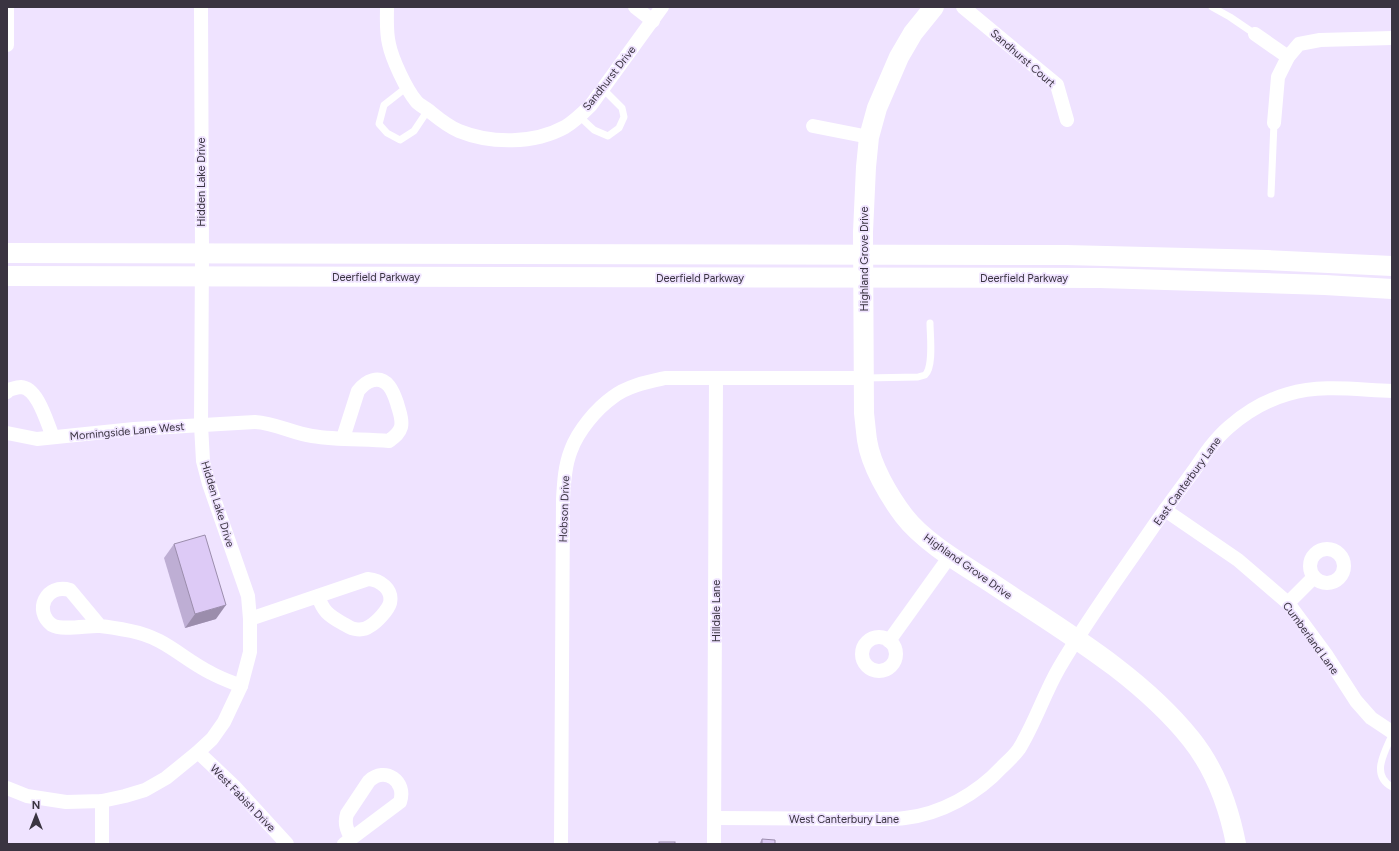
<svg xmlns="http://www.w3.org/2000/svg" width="1399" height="851" viewBox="0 0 1399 851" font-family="Figtree,sans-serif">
<rect width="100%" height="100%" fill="#efe3ff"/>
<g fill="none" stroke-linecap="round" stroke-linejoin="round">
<g stroke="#fff" stroke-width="7">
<polyline points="1212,7 1230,17 1255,34"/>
<polyline points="407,87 384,105 379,124 387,133 400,140 414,131 428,110"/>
<polyline points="579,116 594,130 608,136 619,128 624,117 622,108 603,89"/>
<polyline points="1271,194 1274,123"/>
<path d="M 865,378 L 918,377 L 925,375 C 934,367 930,335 930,323"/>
<path d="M 1392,735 C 1385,752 1370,775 1392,787"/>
</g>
<g stroke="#fff" stroke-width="14">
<path d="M 387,7 C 387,19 386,32 389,44 C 392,59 406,89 416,101 C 419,105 424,107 428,110 C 438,118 447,126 459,131 C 491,144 534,144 565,127 C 575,121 583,113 591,105 L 662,7"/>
<polyline points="635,7 653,21"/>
<polyline points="963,7 1057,85 1067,120"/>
<polyline points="1255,34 1288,57"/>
<polyline points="7,45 7,7"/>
<polyline points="1274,123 1278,77 1288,57 1299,44 1320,40 1392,38"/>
<polyline points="813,126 869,137"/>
<path d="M 7,392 L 8,390 C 12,389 17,387 21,387 C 38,388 47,423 53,437"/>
<path d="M 7,433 L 37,439 L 134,429 L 255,422 C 275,423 292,433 312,436 C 337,440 363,439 389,441 C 394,437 399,434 401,427 C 403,419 399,411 397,403 C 395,397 393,391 389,386 C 379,374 366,381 358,391 L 343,438"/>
<polyline points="1165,510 1238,560 1288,603 1327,656 1356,701 1371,718 1392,732"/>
<circle cx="1327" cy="566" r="17"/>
<polyline points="1288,603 1314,577"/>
<path d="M 250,619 L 368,579 C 380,580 393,589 390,603 C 388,610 377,622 370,626 C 366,629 360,630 355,629 C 351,629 346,625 342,623 C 328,615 323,611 318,596"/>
<path d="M 100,626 L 70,590 C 46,583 33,611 52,625 C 62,631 89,625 100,626 C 110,627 121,629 131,631 C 166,638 181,658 211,673 C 220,678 231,682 241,686"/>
<circle cx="879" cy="654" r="17"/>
<polyline points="889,641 950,556"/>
<polyline points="198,752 234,786 287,844"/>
<polyline points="7,788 27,796 66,802 102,801 125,796 145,790 166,778 198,752 212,739 224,722 241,686 250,652 250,619 248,596 209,484 203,461 201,425 202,254 201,7"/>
<path d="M 715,818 L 883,819 C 891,819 898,819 905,818 C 941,814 977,794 1002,767 C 1008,761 1014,756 1019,749 C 1035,723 1044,694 1059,668 C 1087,620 1121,574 1153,527 C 1166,508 1181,488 1195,469 C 1205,454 1215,439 1229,427 C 1245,413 1267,400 1288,394 C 1322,384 1358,390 1392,391"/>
<polyline points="102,844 102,801"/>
<path d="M 344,844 L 400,802 C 407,781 385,766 369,781 L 347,814 C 344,823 347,830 351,838"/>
<path d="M 561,844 L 563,499 C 564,482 565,465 571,450 C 578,431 596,409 613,397 C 627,386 647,382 665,378 L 865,378"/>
<polyline points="714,844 716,378"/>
</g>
<g stroke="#fff" stroke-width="20">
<path d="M 934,7 L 913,33 L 899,57 L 877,108 L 869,137 L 866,167 L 863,232 L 864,413 C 865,422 866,432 867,440 C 871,466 889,496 904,516 C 924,542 962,564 990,582 C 1060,629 1138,673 1191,739 C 1215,769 1229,808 1236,844"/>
<polyline points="7,253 1066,255 1267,260 1392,266"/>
<polyline points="7,276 1100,278 1325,285 1392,289"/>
</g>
</g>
<g fill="#beaed4">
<polygon points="174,544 216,619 185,628 164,558"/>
<polygon points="762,839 775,844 759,844"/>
</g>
<polygon fill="#9b8dac" points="226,605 216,619 185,628 195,614"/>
<g fill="#ddcaf6" stroke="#9b8dac">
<polygon points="205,535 226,605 195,614 174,544"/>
<polygon points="762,839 775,840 775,844 762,844"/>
<rect x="659" y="842" width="16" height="2"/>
</g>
<g text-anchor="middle" stroke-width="3.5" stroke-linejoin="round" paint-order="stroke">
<g font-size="11" fill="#3a3441" stroke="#efe3ff">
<text transform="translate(1023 58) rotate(41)" y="4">Sandhurst Court</text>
<text transform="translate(609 78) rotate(-52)" y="4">Sandhurst Drive</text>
<text transform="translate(201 182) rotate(-90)" y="4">Hidden Lake Drive</text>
<text transform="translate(864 259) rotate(-90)" y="4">Highland Grove Drive</text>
<text x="376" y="281">Deerfield Parkway</text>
<text x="700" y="282">Deerfield Parkway</text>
<text x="1024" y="282">Deerfield Parkway</text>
<text transform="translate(127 431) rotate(-5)" y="4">Morningside Lane West</text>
<text transform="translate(1187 481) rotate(-54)" y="4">East Canterbury Lane</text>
<text transform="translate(218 504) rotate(73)" y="4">Hidden Lake Drive</text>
<text transform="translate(564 509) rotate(-88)" y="4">Hobson Drive</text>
<text transform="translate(968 566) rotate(35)" y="4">Highland Grove Drive</text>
<text transform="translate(716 611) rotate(-90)" y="4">Hilldale Lane</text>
<text transform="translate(1311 638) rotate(54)" y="4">Cumberland Lane</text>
<text transform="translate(243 798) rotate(46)" y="4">West Fabish Drive</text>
<text x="844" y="823">West Canterbury Lane</text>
</g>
</g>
<rect width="1399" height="851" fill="none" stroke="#3a3441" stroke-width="16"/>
<g transform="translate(36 815)" stroke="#efe3ff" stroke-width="3" paint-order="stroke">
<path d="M0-3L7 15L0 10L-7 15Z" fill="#3a3441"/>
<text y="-6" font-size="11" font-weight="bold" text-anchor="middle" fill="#3a3441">N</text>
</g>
</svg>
